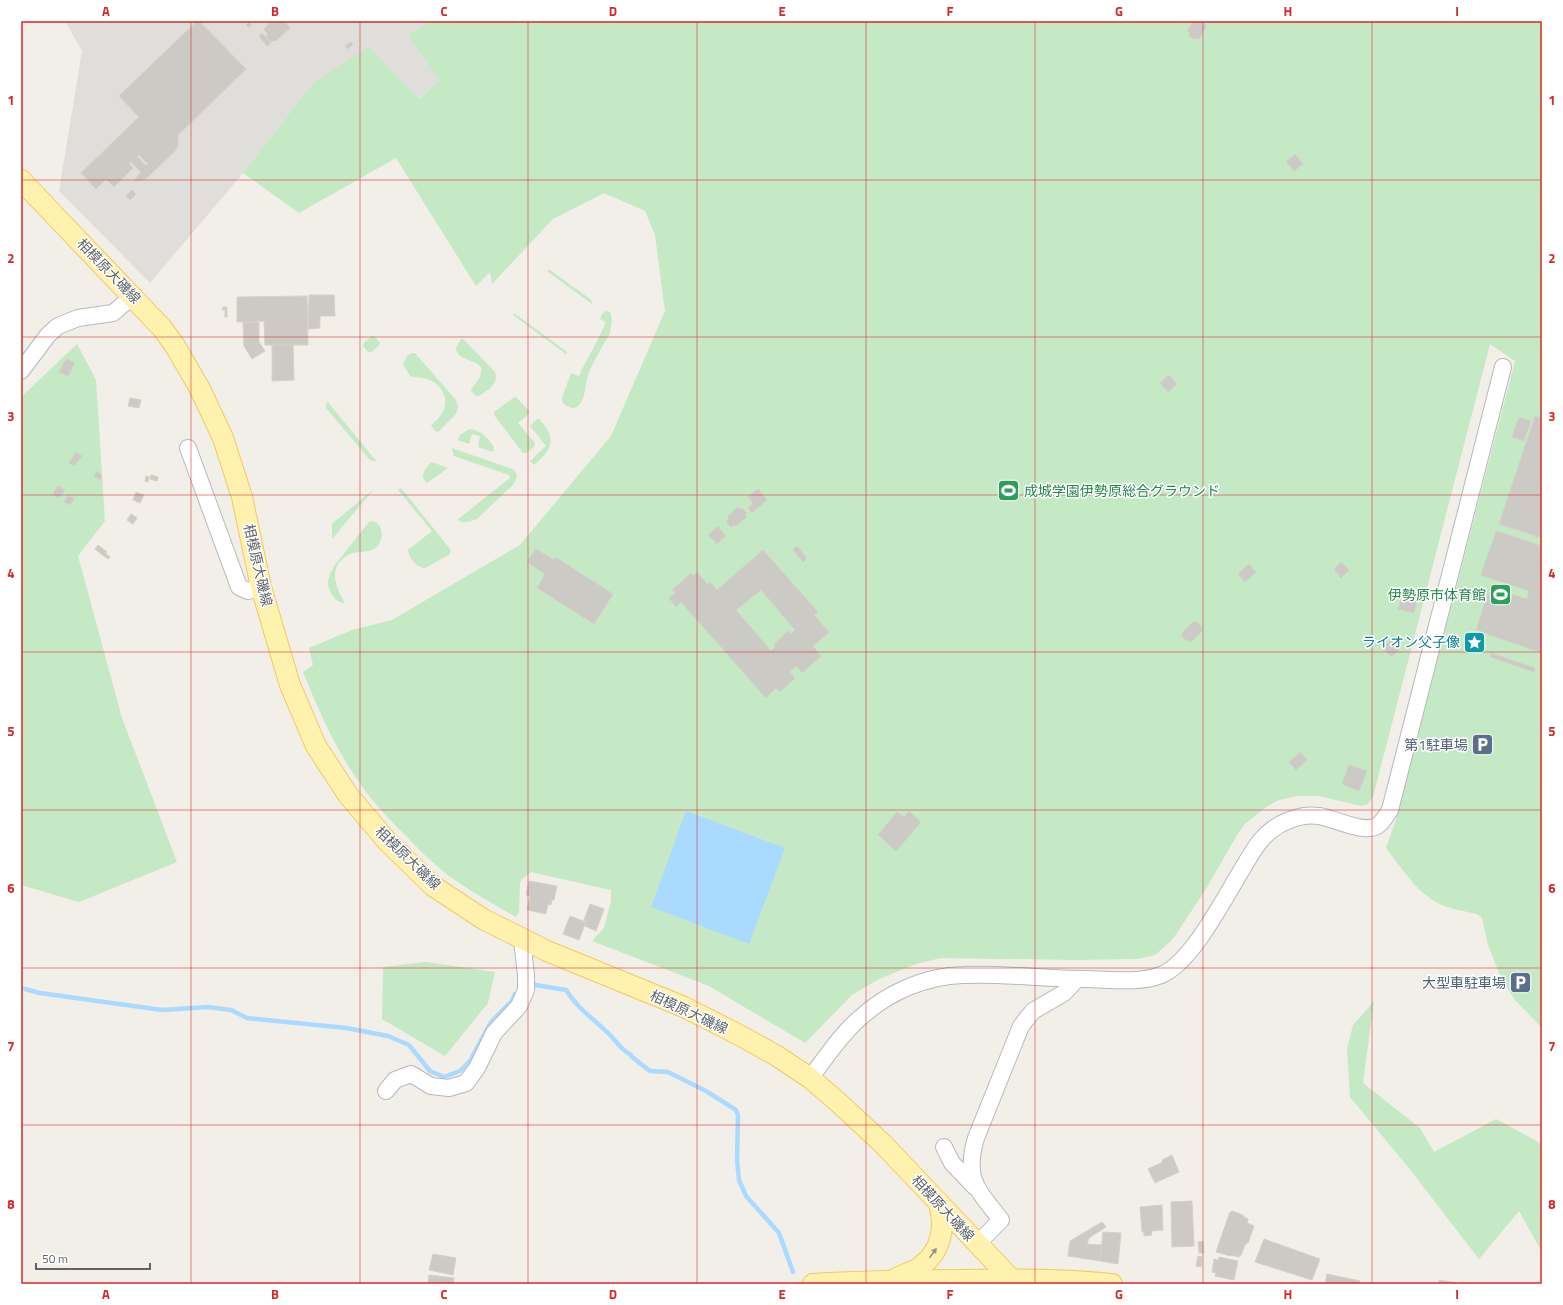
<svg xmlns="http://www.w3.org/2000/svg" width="1563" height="1305" viewBox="0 0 1563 1305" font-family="'Titillium Web','Noto Sans JP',sans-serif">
<rect width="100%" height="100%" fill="#f1efe8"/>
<polygon fill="#e0deda" points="65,21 430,21 408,35 439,80 418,99 313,83 243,173 150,283 59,191 82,51"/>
<g fill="#c5e8c5">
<path d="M 430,21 L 1542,21 L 1542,1028 L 1515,1000 L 1502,980 L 1488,945 L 1482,918 L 1477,914 C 1464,911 1448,909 1436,902 C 1415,890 1401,867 1386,848 L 1396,820 L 1515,361 L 1490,344 L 1373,797 L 1368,804 L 1362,806 L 1318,796 L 1297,796 L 1279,800 L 1266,807 L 1244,825 L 1237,835 L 1206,889 L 1177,933 L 1171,941 L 1155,955 L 1137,959 L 1075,960 L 941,958 L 916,964 L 879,979 L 852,995 L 805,1043 L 709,986 L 592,941 L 604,928 L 611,901 L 611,890 L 531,872 L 521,880 L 520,884 L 519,912 L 516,917 C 493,904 470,891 449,876 C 435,865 421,852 409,839 C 395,825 382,812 370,797 C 340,759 321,716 303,672 L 313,665 L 309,648 L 352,630 L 392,620 L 520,545 L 611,436 L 665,311 L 655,235 L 645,211 L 604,193 L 553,219 L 492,284 L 490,272 L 476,286 L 396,158 L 299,213 L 243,173 L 313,83 L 369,47 L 419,99 L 439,80 L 408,35 Z"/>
<polygon points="550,270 590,299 592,302 592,304 547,271"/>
<path d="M 606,311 L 610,312 C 613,319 611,326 610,333 C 603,347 593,360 588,375 C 585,384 586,398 579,405 C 574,411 567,407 563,403 L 562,398 L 571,373 L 579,376 C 587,358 599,340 606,322 L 600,319 L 602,314 Z"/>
<polygon points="514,313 567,352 566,354 513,315"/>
<polygon points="372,336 374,336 380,343 379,346 371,352 368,352 363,346 364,343"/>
<path d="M 461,339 L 463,339 L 495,372 C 499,384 488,390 479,396 L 476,396 L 471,391 C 474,382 482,381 481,368 C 475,358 457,361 456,348 Z"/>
<polygon points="77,344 96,380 105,521 78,556 122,718 177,862 79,902 21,885 21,397"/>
<path d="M 412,353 L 415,353 L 456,400 L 458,407 L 456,414 L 438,432 L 435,431 L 431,425 C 434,422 438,420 440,416 C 450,404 445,388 432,381 C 425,377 417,378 410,376 L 403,364 L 407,356 Z"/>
<polygon points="516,397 529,411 529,414 518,423 535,443 534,447 526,453 523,453 494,415 494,412 513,398"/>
<polygon points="327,401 377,462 370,460 326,408"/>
<path d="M 537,419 L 539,419 C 557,438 553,449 534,465 L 530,461 L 546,446 L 530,426 Z"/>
<path d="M 469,429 C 482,430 487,438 494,447 L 493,452 L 478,447 L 480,436 L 472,434 L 469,444 L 458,440 L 460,435 Z"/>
<polygon points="452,448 512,469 515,471 517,476 514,484 477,519 468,522 462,522 457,520 510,478 509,475 454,456"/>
<path d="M 432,462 L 448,468 L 427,483 L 423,478 C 423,470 426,467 432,462 Z"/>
<path d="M 401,488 L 451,550 L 449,555 L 425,568 C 417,568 409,558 408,550 L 432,531 L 398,490 Z"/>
<polygon points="374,489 332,539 332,524"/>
<path d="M 373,521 C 385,525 384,543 374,549 C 367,553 357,551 350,554 C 327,566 335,586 345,603 C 335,603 328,591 328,581 C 329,575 332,571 334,566 L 369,522 Z"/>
<polygon points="426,962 495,972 488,1003 445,1056 382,1019 383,967"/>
<polygon points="1374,1001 1363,1083 1420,1128 1434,1152 1496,1119 1542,1144 1542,1252 1519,1211 1479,1259 1408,1167 1350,1097 1347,1049 1353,1025"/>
</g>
<polygon fill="#aadaff" points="686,811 785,848 749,944 651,907"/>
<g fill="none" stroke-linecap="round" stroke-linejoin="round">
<g stroke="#aadaff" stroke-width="4.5">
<path d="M 529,984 L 566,990 C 577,1008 595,1020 610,1035 C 616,1041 622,1051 630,1054 L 632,1057 L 650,1071 L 668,1072 L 706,1091 L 736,1110 L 738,1115 L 737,1160 L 739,1180 L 746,1196 L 779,1233 L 793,1272"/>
<polyline points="21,988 40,993 162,1010 208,1007 231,1010 247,1018 346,1028 388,1036 409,1045 430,1071 444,1077 460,1071 470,1061 491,1022 512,1001 515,994"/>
</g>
</g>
<g fill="#cccac5" stroke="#d6d1c6" fill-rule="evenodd">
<path d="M 197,21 L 199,21 L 246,69 L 178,135 L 178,146 L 174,152 L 151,174 L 144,180 L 134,181 L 141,172 L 131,162 L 129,163 L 133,168 L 114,187 L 106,179 L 96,189 L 81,173 L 139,117 L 119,96 ZM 139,155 L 148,164 L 146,166 L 137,156 Z"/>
<polygon points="271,21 285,21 290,28 276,41 275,40 271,42 266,36 268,34 264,29"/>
<polygon points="1193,21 1204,21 1206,22 1204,24 1207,26 1199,39 1197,38 1195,40 1189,36 1190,33 1187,31"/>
<polygon points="249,22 252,25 249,28 246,25"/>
<polygon points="262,33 271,43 267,46 259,36"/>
<polygon points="351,42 353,44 348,49 345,46"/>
<polygon points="1295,154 1303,164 1294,171 1286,162"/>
<polygon points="132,190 136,194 130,200 126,196"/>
<polygon points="309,295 334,295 335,316 320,316 320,328 308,329"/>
<polygon points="307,296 308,345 265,345 264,321 237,322 237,297"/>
<polygon points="223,307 227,307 227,317 225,317 225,310 222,310"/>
<polygon points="243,322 259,322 259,342 265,351 252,359 244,346"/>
<polygon points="272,345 293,345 294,380 272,381"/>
<polygon points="66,359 75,363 68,376 59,372"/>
<polygon points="1169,375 1177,384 1168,392 1160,383"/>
<polygon points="130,398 141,400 139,408 128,406"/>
<polygon points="1535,416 1542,418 1542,538 1499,524"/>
<polygon points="1519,417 1531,421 1524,441 1512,437"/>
<polygon points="76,452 82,456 74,466 69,463"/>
<polygon points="97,471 102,476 100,480 94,476"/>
<polygon points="151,475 158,477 157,481 150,479"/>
<polygon points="146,476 149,477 148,482 145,481"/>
<polygon points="58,486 65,490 59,498 53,494"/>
<polygon points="758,489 767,500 752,513 748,508 753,503 748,497"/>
<polygon points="136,492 144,495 140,503 133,500"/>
<polygon points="68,495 74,498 70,505 64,502"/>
<polygon points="738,507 740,510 742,508 747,513 745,515 747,517 736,526 734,525 731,527 726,522 729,519 727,517"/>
<polygon points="131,514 137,518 133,524 127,520"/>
<polygon points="718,526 726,536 717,544 708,535"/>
<polygon points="1496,531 1542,546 1542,653 1476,630 1490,587 1527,599 1529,591 1481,575"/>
<polygon points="98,545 107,552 105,553 110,557 108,559 95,549"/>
<polygon points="797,546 807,558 803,562 793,550"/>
<polygon points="536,549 554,560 555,557 613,594 594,624 537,588 545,574 527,562"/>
<path d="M 763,550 L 818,612 L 814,615 L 829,632 L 813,646 L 821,656 L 802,673 L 796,666 L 790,672 L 795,678 L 780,692 L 776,688 L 766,698 L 681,602 L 676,607 L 669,598 L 675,593 L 672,590 L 691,573 L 693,576 L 697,572 L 708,585 L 710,582 L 717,590 ZM 761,590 L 795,630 L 790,634 L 788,631 L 774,644 L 776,646 L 771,651 L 736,610 Z"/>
<polygon points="1341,562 1349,570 1341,578 1334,569"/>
<polygon points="1249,564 1256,572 1245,582 1238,574"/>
<polygon points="1475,589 1485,592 1482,602 1472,599"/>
<polygon points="1403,591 1418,595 1414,613 1398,609"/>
<polygon points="1194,621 1195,623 1196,621 1202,627 1201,629 1202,631 1191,642 1189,640 1187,641 1181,636 1183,634 1182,633"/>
<polygon points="1393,639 1400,649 1391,657 1383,647"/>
<polygon points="1491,653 1535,668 1534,672 1490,657"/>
<polygon points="1300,752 1307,760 1296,770 1289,762"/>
<polygon points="1349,765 1367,771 1359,791 1342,784"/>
<polygon points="909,811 921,822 896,851 878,835 897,812 904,817"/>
<polygon points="529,881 557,886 554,900 552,900 551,905 548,904 546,914 527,910 530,896 526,895"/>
<polygon points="590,904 604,909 596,931 585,926 587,921 584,920"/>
<polygon points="570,916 586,922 579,940 563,934"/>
<polygon points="1172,1155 1179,1172 1155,1183 1148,1169 1163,1162 1162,1160"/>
<polygon points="1192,1201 1194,1246 1172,1247 1171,1202"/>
<polygon points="1162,1205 1163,1230 1151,1231 1152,1235 1144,1236 1144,1232 1142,1232 1140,1207"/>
<polygon points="1232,1211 1243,1215 1244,1217 1248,1219 1247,1223 1254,1226 1248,1243 1246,1243 1241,1255 1240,1255 1239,1257 1231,1255 1231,1256 1216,1252 1230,1212 1231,1212"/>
<polygon points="1102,1222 1106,1227 1089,1238 1087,1244 1102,1245 1100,1261 1068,1256 1070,1241"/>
<polygon points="1103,1232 1121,1233 1118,1264 1100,1261"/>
<polygon points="1264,1239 1320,1259 1312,1280 1255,1262"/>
<polygon points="1203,1241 1204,1253 1199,1253 1198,1242"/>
<polygon points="433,1254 456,1258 453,1275 429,1270"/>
<polygon points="1198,1256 1202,1257 1201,1267 1196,1266"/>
<polygon points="1219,1257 1238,1261 1234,1280 1215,1276 1216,1273 1212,1272 1214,1259 1218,1260"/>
<polygon points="1327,1274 1360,1281 1359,1284 1325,1284"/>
<polygon points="429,1275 454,1278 453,1284 428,1284"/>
<polygon points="1439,1280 1457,1283 1439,1284"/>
</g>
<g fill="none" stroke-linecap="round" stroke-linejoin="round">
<defs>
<g id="minor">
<polyline points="21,371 48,335 58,326 78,318 113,313 133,296"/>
<polyline points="188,448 239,587 248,591 261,587"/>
<path d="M 810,1078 C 826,1058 840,1035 860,1018 C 887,993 925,976 963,975 C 1003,973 1044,979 1084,979 C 1108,979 1138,984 1161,975 C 1192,963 1226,895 1244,866 C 1254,849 1263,833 1281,824 C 1292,818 1306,814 1319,816 C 1334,818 1363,834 1377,826 C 1383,822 1386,816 1390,810 L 1503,367"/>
<polyline points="386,1091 395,1080 411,1074 431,1086 449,1088 466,1083 477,1068 494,1033 519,1006 526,990 526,975 522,939"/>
<polyline points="944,1147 952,1163 975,1187"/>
<path d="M 977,1244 L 1001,1220 C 977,1189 964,1179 976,1138 L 1021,1026 L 1033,1011 L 1064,993 L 1077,979"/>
</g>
<g id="major">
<polyline points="21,180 162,328 175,346 200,389 223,438 242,497 261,587 290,685 316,746 348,795 387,841 433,886 483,919 547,951 684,1007 743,1037 777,1056 810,1078 839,1103 882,1143 1016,1284"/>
<path d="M 897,1278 C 904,1274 913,1272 920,1267 C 941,1252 946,1228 939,1204"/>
<path d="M 813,1284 C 864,1281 915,1280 966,1280 C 1014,1279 1063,1279 1112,1284"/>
</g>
</defs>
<use href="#minor" stroke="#b5b8bc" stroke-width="18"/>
<use href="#major" stroke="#f2c960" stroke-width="22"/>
<use href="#minor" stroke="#fff" stroke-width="16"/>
<use href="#major" stroke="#fff2af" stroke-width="20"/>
</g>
<defs><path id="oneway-solid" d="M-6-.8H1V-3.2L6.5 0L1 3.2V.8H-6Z"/></defs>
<use fill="#979581" href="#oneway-solid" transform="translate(933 1253) rotate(-54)"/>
<path fill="none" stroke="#d62828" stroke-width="1" stroke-opacity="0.55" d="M 191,21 L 191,1284M 360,21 L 360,1284M 528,21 L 528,1284M 697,21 L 697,1284M 866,21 L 866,1284M 1035,21 L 1035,1284M 1203,21 L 1203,1284M 1372,21 L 1372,1284M 21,180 L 1542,180M 21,337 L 1542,337M 21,495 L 1542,495M 21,652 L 1542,652M 21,810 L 1542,810M 21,968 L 1542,968M 21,1125 L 1542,1125"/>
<defs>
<symbol id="stadium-square" viewBox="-11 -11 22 22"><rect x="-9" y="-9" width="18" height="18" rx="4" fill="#2e9e5b" stroke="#fff"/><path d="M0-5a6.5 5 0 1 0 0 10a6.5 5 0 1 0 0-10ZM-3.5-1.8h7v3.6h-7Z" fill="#fff"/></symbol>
<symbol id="sight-square" viewBox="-11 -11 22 22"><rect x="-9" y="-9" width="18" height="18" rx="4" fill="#0f9aa8" stroke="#fff"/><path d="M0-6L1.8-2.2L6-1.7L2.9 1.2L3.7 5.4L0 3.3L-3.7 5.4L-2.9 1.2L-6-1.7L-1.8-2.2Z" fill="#fff"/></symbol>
<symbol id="parking-square" viewBox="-11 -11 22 22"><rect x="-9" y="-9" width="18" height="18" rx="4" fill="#5c6f8a" stroke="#fff"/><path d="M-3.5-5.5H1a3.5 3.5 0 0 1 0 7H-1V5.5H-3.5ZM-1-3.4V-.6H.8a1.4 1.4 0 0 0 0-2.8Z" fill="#fff"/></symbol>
</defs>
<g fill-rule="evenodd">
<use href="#stadium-square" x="996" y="478" width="25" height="25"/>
<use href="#stadium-square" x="1488" y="582" width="25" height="25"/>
<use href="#sight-square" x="1462" y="630" width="25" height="25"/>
<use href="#parking-square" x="1470" y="732" width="25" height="25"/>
<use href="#parking-square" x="1508" y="970" width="25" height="25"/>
</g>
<g text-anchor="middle" stroke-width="3" stroke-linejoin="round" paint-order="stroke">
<g font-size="14" fill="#5f6368" stroke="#fff">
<text transform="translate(109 271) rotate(46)" y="5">相模原大磯線</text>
<text transform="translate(258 565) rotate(77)" y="5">相模原大磯線</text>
<text transform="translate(408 858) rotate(44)" y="5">相模原大磯線</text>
<text transform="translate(689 1012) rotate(25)" y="5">相模原大磯線</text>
<text transform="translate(943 1208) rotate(47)" y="5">相模原大磯線</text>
</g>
<g font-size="14" fill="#27864d" stroke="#fff" text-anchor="start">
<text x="1024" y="496">成城学園伊勢原総合グラウンド</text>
<text x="1486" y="600" text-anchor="end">伊勢原市体育館</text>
</g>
<g font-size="14" fill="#0d838f" stroke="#fff" text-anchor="end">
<text x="1460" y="647">ライオン父子像</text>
</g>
<g font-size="14" fill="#4e5e75" stroke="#fff" text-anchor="end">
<text x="1468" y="750">第1駐車場</text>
<text x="1506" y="988">大型車駐車場</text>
</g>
</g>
<rect width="1563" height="1305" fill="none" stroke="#ffffff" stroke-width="44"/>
<path d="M36 1263v6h114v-6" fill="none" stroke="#5f6368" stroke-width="2"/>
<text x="42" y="1263" font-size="12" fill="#5f6368" stroke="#ffffff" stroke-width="3" paint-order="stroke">50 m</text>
<rect x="22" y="22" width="1519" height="1261" fill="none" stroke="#d62828" stroke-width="1.5"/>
<g font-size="13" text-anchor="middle" font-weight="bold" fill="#d62828">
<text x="106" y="16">A</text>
<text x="275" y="16">B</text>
<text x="444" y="16">C</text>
<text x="613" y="16">D</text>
<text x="782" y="16">E</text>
<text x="950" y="16">F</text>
<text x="1119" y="16">G</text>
<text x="1288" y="16">H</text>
<text x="1457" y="16">I</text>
<text x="11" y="105">1</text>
<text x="1552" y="105">1</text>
<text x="11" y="263">2</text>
<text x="1552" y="263">2</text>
<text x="11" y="421">3</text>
<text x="1552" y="421">3</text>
<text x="11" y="578">4</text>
<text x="1552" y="578">4</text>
<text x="11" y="736">5</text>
<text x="1552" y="736">5</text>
<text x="11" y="893">6</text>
<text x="1552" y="893">6</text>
<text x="11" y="1051">7</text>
<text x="1552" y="1051">7</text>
<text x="11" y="1209">8</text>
<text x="1552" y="1209">8</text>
<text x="106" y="1299">A</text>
<text x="275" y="1299">B</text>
<text x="444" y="1299">C</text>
<text x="613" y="1299">D</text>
<text x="782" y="1299">E</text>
<text x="950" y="1299">F</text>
<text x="1119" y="1299">G</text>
<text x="1288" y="1299">H</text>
<text x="1457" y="1299">I</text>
</g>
</svg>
